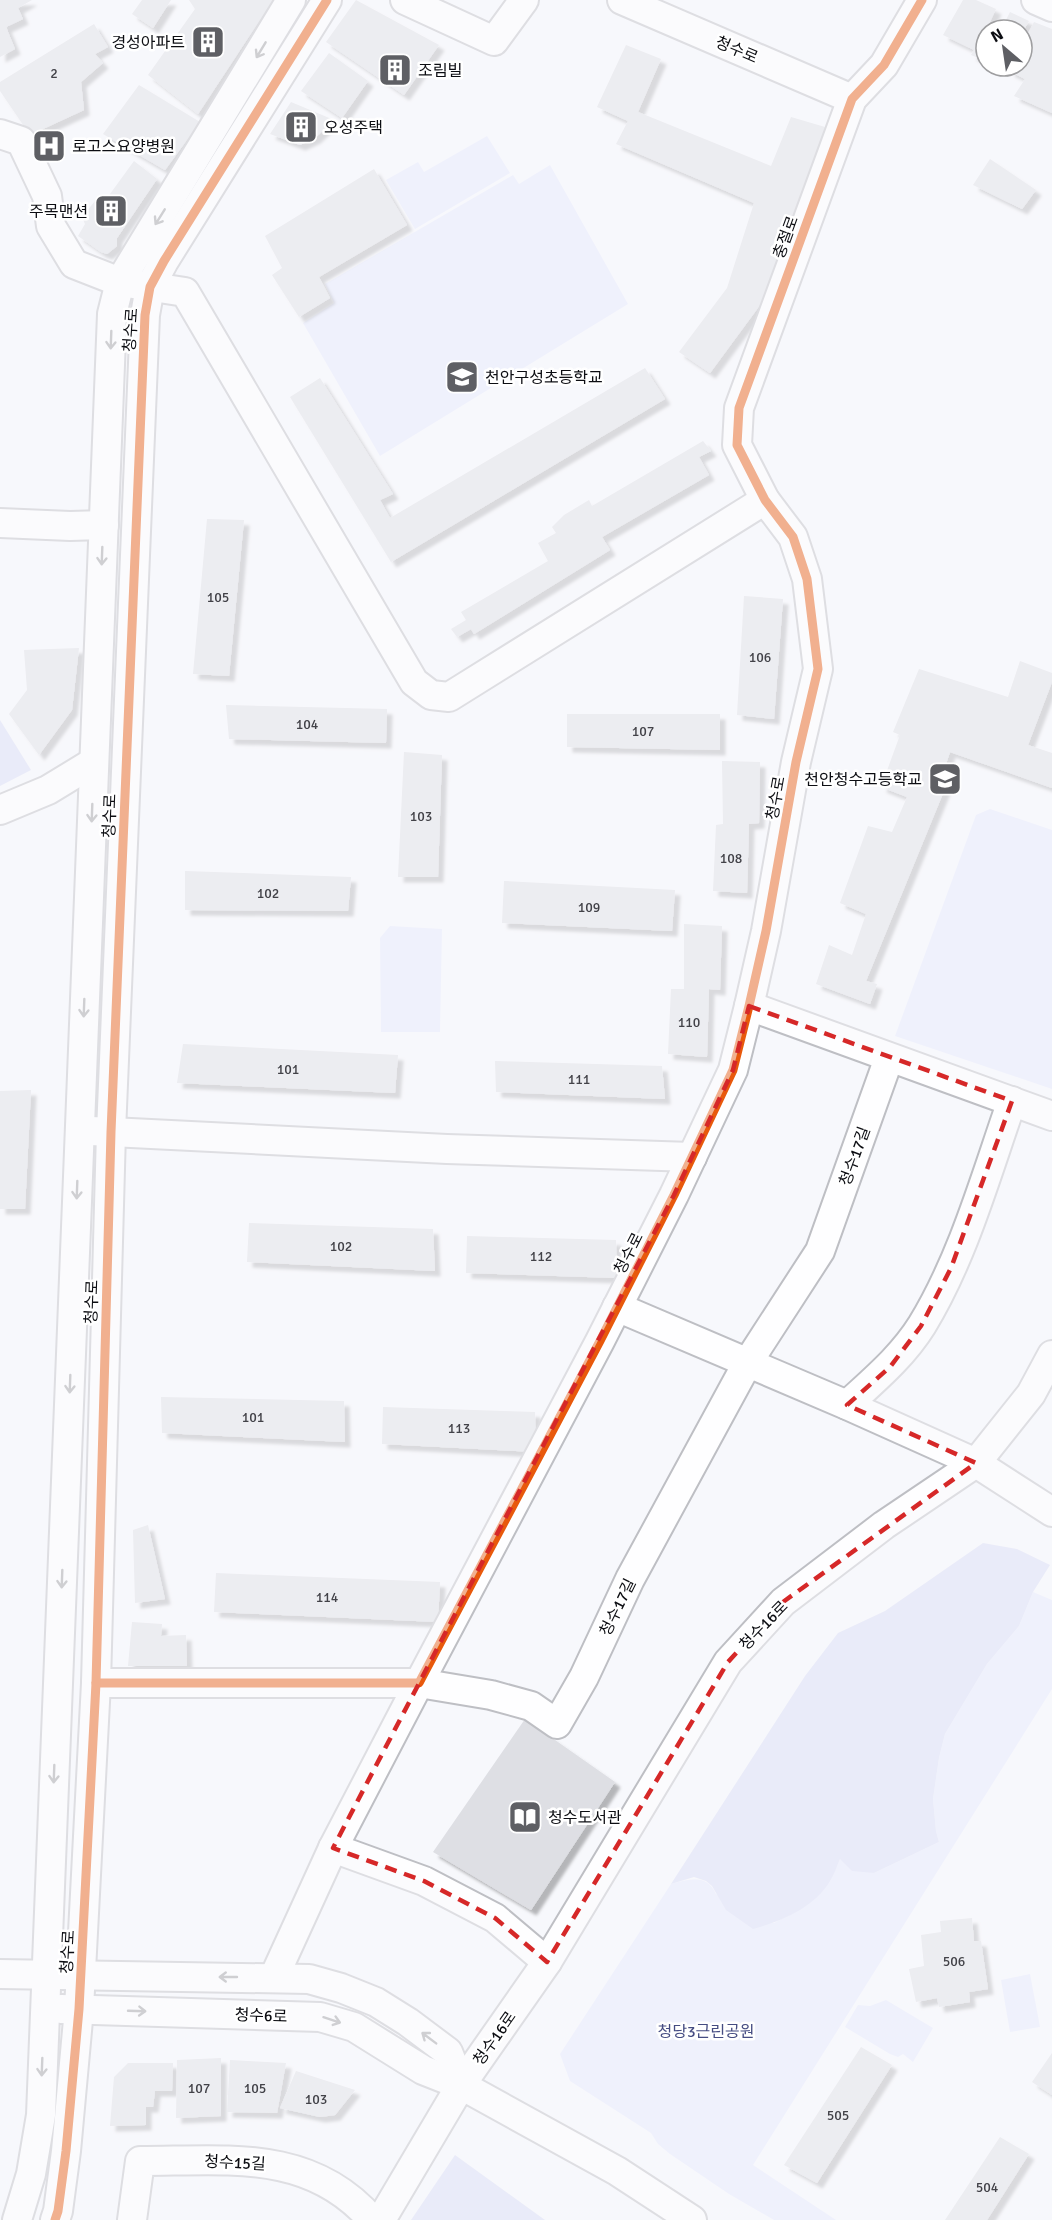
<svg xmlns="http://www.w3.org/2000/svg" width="1052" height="2220" viewBox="0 0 1052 2220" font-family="Signika,'Noto Sans KR',sans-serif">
<defs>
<filter id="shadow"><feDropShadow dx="5.5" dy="5.5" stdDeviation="1.5" flood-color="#0004"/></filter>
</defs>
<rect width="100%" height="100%" fill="#f7f8fc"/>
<g fill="#e5e9fd">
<polygon points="487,136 510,173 415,229 386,180 418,162 424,172"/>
<polygon points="550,165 628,304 380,456 303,323 334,303 325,284 513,175 519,184"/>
<polygon points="990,809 1052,830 1052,1089 895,1036 976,815"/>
<polygon points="390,926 442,929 440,1032 381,1032 380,938"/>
<path d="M 1033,1592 L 1052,1600 L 1052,1689 L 753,2165 L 836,2220 L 774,2220 L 729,2194 L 670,2154 L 658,2144 L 651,2133 L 570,2081 L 560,2054 L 671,1884 C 689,1879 707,1873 716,1894 L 774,1923 C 811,1904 823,1899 840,1859 L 874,1873 L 939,1842 L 936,1831 L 933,1799 L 939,1758 L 945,1734 L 987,1664 L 1019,1626 Z"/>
<polygon points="1030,1974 1040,2027 1010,2032 1001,1980"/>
<polygon points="886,2000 933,2028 913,2062 903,2054 898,2057 890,2054 845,2027 858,2005 870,2006"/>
</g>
<g fill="#d8dcf5">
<polygon points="0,720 31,770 0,786"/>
<path d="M 983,1543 L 1017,1549 L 1050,1565 L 1033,1592 L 1019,1626 L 987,1664 L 945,1734 L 939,1758 L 933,1799 L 936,1831 L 939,1842 L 874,1873 L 852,1871 L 840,1859 C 837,1866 834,1875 830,1881 C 814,1908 782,1921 753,1929 L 726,1910 L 712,1886 L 706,1881 L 694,1877 L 671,1884 L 805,1676 L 838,1633 L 885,1611 Z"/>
<polygon points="455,2155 545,2220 411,2220"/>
</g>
<g fill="#dedfe4" filter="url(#shadow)">
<polygon points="0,0 32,0 18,8 23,19 6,27 15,49 0,57"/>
<polygon points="142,0 171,0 153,28 132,14"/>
<polygon points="189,0 273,0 198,114 148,75 195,9"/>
<polygon points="356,0 439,45 404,95 326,42"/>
<polygon points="963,0 976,0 996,9 980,43 986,46 986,51 981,59 971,55 974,50 943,35"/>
<polygon points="1010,12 1029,21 1022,33 1022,30 1001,30"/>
<polygon points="1034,22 1052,29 1052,113 1014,96 1025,79 1009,71 1011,66 1022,66 1022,45"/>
<polygon points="94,24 108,47 95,54 103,63 81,82 84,110 30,135 0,91 0,82"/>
<polygon points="626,45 661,59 638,112 771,166 791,117 825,127 763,301 710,373 679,352 727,288 754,203 616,144 628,121 597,107"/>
<polygon points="329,53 368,81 342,118 301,91"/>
<polygon points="139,85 200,122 165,170 103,134"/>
<polygon points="291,102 334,120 315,138 300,145 270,134"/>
<polygon points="990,159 1036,190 1022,209 973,185"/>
<polygon points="134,161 157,179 117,238 117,246 107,254 101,252 78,236 85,224 82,217 95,201 102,205"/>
<polygon points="374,169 407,225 319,277 330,298 299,317 272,275 282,268 265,236"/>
<polygon points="645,368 665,399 391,562 290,397 320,378 393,494 380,500 390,518"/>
<polygon points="703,441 711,451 699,457 709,475 602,537 610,550 474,634 471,629 457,637 451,629 466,620 461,612 548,561 538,543 556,533 552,527 564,515 589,500 592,506"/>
<polygon points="207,519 244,520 229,676 193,674"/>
<polygon points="744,596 783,599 774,719 737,715"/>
<polygon points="79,648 72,710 39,755 9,714 27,690 24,650"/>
<polygon points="1020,661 1052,673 1052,682 1028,745 1052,753 1052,788 950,752 945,767 953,769 866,981 877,984 870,1004 816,984 829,945 852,955 866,914 840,903 868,826 892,832 907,797 881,787 900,735 893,732 919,669 1008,697"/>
<polygon points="226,705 387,709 386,743 229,739"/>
<polygon points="567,714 720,714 720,750 567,747"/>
<polygon points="404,752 442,755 438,877 398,877"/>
<polygon points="722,761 760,762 759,823 749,824 747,893 713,891 716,825 723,824"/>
<polygon points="185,871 351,877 348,911 185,910"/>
<polygon points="504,881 675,890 672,931 502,923"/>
<polygon points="684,924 722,926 720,990 709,989 707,1057 668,1054 671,989 684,989"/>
<polygon points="183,1044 398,1055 395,1093 177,1083"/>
<polygon points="495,1061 662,1066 665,1099 496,1092"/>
<polygon points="31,1090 25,1209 0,1209 0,1091"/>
<polygon points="249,1223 433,1229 435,1271 247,1262"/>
<polygon points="467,1236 616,1240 617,1278 466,1273"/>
<polygon points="161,1397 344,1401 345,1442 162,1433"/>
<polygon points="383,1407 535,1412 536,1452 382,1444"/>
<polygon points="148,1525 165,1599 135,1603 133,1530"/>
<polygon points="216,1573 440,1582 438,1622 214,1612"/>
<polygon points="132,1622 162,1624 161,1636 186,1635 187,1666 128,1666"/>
<polygon points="525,1719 615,1782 531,1910 433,1852"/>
<polygon points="972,1918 974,1941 981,1941 988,1989 969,1992 970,2002 939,2007 937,1998 916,2002 909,1969 924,1966 921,1935 941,1932 940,1921"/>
<polygon points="861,2047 892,2065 817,2183 784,2165"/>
<polygon points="1052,2053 1052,2095 1032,2082"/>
<polygon points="221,2058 221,2116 176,2118 177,2060"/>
<polygon points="230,2060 286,2063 277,2113 227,2112"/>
<polygon points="128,2063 173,2063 172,2091 155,2091 153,2107 146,2107 146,2125 110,2126 114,2077"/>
<polygon points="296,2071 355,2090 335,2115 320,2117 280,2108"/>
<polygon points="1000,2137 1029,2154 987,2220 945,2220"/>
</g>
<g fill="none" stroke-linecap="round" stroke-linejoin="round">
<defs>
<g id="minor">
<polyline points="405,0 494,41 524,0"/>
<polyline points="622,0 852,99"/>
<polyline points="1036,0 1052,7"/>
<polyline points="0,134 21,141 47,196 51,226 74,264 120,282 185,292 414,682 431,695 449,697 765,500"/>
<polyline points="0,523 70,526 104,525"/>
<polyline points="0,810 48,790 94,762"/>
<polyline points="749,1006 1052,1116"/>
<polyline points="91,1131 447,1149 692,1157"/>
<polyline points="617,1307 847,1405 976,1463 1052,1512"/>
<path d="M 847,1405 C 874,1380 902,1357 922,1325 C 963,1258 986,1175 1012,1101"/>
<polyline points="96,1683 419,1683 600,1341 674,1195 733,1070 749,1006 766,931 796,762 818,669 807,579 793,537 765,500 737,445 739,408 852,99 884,65 922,0"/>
<polyline points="333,1848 424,1881 495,1918 547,1962"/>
<polyline points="0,1974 309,1979 341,1988 376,2002 408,2022 448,2052 461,2085"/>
<polyline points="274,1977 333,1848 419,1683 491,1695 531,1706 557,1724 584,1677 630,1579 748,1362 820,1251 889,1058"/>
<polyline points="61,2009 320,2017 354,2027 423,2070 461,2085 617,2171 692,2220"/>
<polyline points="17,2220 31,2174 41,2115 112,314 120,282 127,270 291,0"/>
<polyline points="55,2220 58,2211 66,2151 79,2009 96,1683 111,1132 145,315 150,287 164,261 327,0"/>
<path d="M 132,2220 L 140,2161 C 225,2161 310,2148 372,2220"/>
<polyline points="381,2220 461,2085 547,1962 728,1662 783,1602 884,1525 976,1463 1031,1394 1052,1355"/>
</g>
</defs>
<use href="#minor" stroke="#bebfc4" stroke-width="32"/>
<use href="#minor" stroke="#fefeff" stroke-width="28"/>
<defs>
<g id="cycleway">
<polyline points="96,1683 419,1683 600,1341 674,1195 733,1070 749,1006 766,931 796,762 818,669 807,579 793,537 765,500 737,445 739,408 852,99 884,65 922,0"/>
<polyline points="55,2220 58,2211 66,2151 79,2009 96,1683 111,1132 145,315 150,287 164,261 327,0"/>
</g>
</defs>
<use href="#cycleway" stroke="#fff" stroke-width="13"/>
<use href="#cycleway" stroke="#e8590c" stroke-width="9"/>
</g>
<defs><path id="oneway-shaft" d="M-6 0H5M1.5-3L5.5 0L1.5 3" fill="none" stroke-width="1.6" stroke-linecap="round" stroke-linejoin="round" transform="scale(1.5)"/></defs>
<g stroke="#9d9ea0">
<use href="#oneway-shaft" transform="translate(261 50) rotate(121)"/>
<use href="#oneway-shaft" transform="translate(160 217) rotate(122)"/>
<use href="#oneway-shaft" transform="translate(111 340) rotate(92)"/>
<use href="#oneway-shaft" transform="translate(102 556) rotate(92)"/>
<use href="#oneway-shaft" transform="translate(92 813) rotate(92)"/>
<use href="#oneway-shaft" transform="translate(84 1008) rotate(92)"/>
<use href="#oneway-shaft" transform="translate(77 1190) rotate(92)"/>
<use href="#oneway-shaft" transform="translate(70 1384) rotate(92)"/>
<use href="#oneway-shaft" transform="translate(62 1579) rotate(92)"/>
<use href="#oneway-shaft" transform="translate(54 1774) rotate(92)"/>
<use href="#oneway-shaft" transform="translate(228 1977) rotate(-180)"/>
<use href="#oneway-shaft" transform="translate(137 2011) rotate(2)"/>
<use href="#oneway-shaft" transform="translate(332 2020) rotate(18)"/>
<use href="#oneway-shaft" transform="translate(429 2038) rotate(-143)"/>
<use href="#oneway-shaft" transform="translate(42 2067) rotate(92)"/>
</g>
<path d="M0 0H1052V2220H0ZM 749,1006 L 1012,1101 L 951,1268 L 921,1326 L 890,1367 L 847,1405 L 976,1463 L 783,1602 L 728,1662 L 547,1962 L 495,1918 L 424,1881 L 333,1848 L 674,1195 L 733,1070 Z" fill="#f7f8fc" fill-opacity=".55" fill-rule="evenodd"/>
<path fill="none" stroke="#d62828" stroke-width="4.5" stroke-dasharray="12 8" stroke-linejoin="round" d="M 749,1006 L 1012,1101 L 951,1268 L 921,1326 L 890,1367 L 847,1405 L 976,1463 L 783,1602 L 728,1662 L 547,1962 L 495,1918 L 424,1881 L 333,1848 L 674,1195 L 733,1070 Z"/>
<defs>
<symbol id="building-square" viewBox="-11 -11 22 22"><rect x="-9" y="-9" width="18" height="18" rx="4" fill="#5e5f64" stroke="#fff"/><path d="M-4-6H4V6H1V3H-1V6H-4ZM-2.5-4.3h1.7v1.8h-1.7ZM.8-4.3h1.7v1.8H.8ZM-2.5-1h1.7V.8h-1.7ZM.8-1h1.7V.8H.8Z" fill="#fff"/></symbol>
<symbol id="hospital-square" viewBox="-11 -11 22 22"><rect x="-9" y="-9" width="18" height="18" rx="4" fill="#5e5f64" stroke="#fff"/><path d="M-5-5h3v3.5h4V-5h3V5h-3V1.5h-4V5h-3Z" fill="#fff"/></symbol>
<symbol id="school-square" viewBox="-11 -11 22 22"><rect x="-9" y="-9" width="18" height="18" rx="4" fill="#5e5f64" stroke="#fff"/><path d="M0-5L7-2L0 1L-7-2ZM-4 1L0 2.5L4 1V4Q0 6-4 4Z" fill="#fff"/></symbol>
<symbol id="library-square" viewBox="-11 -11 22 22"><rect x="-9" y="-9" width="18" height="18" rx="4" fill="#5e5f64" stroke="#fff"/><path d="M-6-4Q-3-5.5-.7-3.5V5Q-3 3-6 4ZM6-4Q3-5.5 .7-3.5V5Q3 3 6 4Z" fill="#fff"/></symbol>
</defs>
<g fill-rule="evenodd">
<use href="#building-square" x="189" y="23" width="38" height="38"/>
<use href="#building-square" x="376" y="51" width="38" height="38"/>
<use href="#building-square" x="282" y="108" width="38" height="38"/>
<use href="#hospital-square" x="30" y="127" width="38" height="38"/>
<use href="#building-square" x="92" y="192" width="38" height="38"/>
<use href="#school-square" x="443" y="358" width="38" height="38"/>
<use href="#school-square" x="926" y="760" width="38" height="38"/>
<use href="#library-square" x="506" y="1798" width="38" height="38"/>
</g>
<g text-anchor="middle" stroke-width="5" stroke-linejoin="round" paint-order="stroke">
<g font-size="14" fill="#424248">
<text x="54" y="78">2</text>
<text x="218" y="602">105</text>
<text x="760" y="662">106</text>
<text x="307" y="729">104</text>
<text x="643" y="736">107</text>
<text x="421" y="821">103</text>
<text x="731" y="863">108</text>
<text x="268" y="898">102</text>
<text x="589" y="912">109</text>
<text x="689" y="1027">110</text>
<text x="288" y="1074">101</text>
<text x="579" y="1084">111</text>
<text x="341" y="1251">102</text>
<text x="541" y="1261">112</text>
<text x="253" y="1422">101</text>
<text x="459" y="1433">113</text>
<text x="327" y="1602">114</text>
<text x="954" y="1966">506</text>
<text x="199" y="2093">107</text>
<text x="255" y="2093">105</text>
<text x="316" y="2104">103</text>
<text x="838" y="2120">505</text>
<text x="987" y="2192">504</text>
</g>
<g font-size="16" fill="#0c0d12" stroke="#fff" text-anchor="start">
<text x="185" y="48" text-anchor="end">경성아파트</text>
<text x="418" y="76">조림빌</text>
<text x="324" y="133">오성주택</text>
<text x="72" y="152">로고스요양병원</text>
<text x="88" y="217" text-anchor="end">주목맨션</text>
<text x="485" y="383">천안구성초등학교</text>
<text x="922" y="785" text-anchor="end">천안청수고등학교</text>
<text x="548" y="1823">청수도서관</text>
</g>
<g font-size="16" fill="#0c0d12" stroke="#fff">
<text transform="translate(737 49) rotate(23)" y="6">청수로</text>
<text transform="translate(785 237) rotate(-70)" y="6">충절로</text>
<text transform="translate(130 330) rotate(-86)" y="6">청수로</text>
<text transform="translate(775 798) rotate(-80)" y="6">청수로</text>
<text transform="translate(109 816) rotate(-88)" y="6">청수로</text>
<text transform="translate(854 1156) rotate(-70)" y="6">청수17길</text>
<text transform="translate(628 1253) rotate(-63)" y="6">청수로</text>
<text transform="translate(91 1302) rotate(-88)" y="6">청수로</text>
<text transform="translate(617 1607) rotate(-64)" y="6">청수17길</text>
<text transform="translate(763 1625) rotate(-46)" y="6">청수16로</text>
<text transform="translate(67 1952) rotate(-87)" y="6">청수로</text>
<text transform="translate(261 2015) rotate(2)" y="6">청수6로</text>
<text transform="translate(494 2038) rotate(-55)" y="6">청수16로</text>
<text transform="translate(235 2162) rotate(3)" y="6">청수15길</text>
</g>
<g font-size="16" fill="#454c82" stroke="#fff">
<text x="706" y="2037">청당3근린공원</text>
</g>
</g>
<g transform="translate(1004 48) rotate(331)"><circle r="28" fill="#ffffff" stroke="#9e9ea0" stroke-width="1.5"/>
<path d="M0-4.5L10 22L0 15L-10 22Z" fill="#5e5f64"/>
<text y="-9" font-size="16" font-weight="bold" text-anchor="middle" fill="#0c0d12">N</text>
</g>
</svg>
